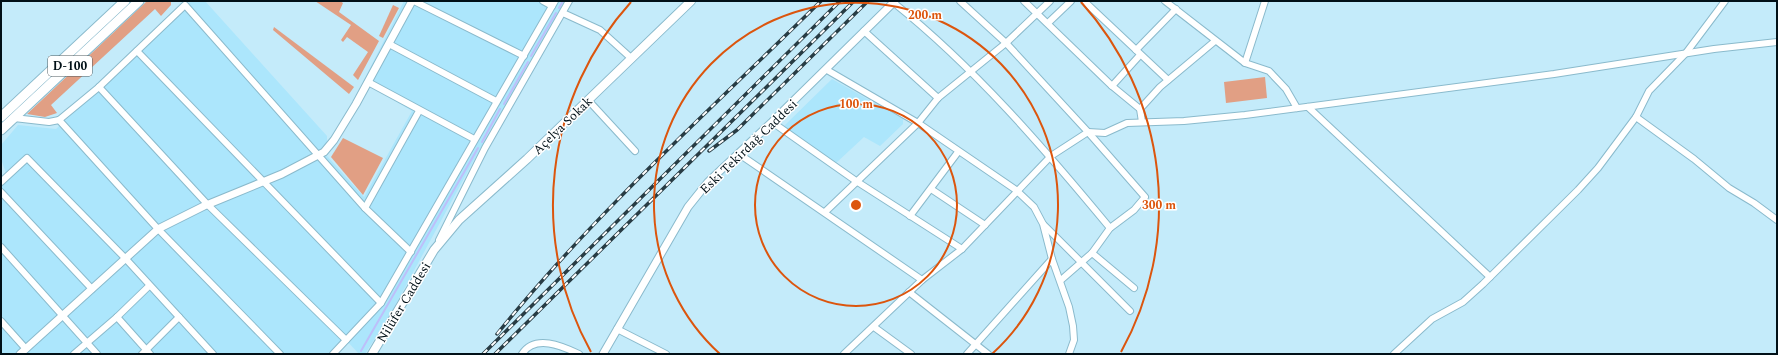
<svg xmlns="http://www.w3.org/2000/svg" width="1778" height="355" viewBox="0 0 1778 355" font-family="Spectral,serif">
<rect width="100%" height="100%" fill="#c4ebfa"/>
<g fill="#ace6fc">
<polygon points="191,1 205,1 327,136 327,156 364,197 412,111 363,82 404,1 569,1 507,109 480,149 391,313 365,354 359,354 346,340 333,354 1,354 1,182 7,176 1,159 1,145 18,125 56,129"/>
<polygon points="832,79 903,119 903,124 880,146 864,137 836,163 783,127"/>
</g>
<g fill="#e19f84">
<polygon points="147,1 171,1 171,5 161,16 155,9 51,105 57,113 45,117 27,114"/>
<polygon points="315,1 340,1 343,3 339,12 379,41 358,80 353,75 368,52 347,37 343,42 341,40 351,25"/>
<polygon points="393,5 399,8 383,38 379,36"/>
<polygon points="274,27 354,87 349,94 273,30"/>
<polygon points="1265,77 1267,98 1226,103 1224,82"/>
<polygon points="343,138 383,158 363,195 331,157"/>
</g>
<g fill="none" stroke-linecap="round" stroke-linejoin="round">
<g stroke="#bdbffa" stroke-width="2">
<polyline points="559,8 563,1"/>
<polyline points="531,56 556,13"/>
<polyline points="504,104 528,62"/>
<polyline points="482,142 500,109"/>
<polyline points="361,351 478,148"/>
</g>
<defs>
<g id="minor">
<polyline points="414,1 524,56"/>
<polyline points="543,1 552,6"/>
<polyline points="960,1 1006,43 1088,132 1145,197 1134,210 1110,228 1092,253 1061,280"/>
<polyline points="1024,1 1112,86 1140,109 1142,122"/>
<polyline points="1084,1 1168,80"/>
<polyline points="1165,1 1245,63 1269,71 1286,89 1297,108"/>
<path d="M 894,3 C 975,68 1043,147 1110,228"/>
<polyline points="563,13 600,30 631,58"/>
<polyline points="1048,23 1071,1"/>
<polyline points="864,31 938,98"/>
<polyline points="389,44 496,101"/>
<polyline points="1136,50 1176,9"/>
<polyline points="137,51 381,303"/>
<polyline points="1245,63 1265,1"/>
<polyline points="827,70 918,123 1016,190 1034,207 1043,224 1052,259 1069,307 1073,326 1074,340 1069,354"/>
<polyline points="368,82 474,139"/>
<polyline points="1112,86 1140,55"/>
<polyline points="99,87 208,205 346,340"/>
<polyline points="588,100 635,151"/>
<polyline points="1308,107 1490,277"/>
<polyline points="1140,109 1160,87 1215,41"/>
<polyline points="1636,117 1694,159 1729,188 1754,203 1777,220"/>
<polyline points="14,118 49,122 59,120 99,87 185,5 365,208 411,252"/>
<polyline points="59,120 158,229 280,354"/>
<polyline points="772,122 856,181 962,249"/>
<polyline points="739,154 922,280"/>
<polyline points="1,182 27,158 125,258 213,354"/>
<polyline points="931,189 985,225"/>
<polyline points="1,192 92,289"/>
<polyline points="365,208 419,111"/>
<polyline points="825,212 918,123 938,98 1006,43 1050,1"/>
<polyline points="910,216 958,152"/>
<polyline points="1044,225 1130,311"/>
<polyline points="439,240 485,148 569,1"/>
<polyline points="1,247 97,354"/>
<polyline points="1092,253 1134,288"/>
<polyline points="909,292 988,354"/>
<polyline points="117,317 150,354"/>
<polyline points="1,321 26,349"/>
<polyline points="874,327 911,354"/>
<polyline points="617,329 666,354"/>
<polyline points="74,354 117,317 149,286"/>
<polyline points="142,354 179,317"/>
<polyline points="333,354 381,303 555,1"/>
<path d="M 522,354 C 535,334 562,346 579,354"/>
<polyline points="844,354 922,280 962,249 1051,156 1088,132 1105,133 1127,123 1184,121 1245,115 1554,74 1714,49 1777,42"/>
<polyline points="967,354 1052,259"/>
<polyline points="1394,354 1432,319 1463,302 1483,284 1578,190 1598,168 1636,117 1649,91 1686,53 1725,1"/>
</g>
<g id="tertiary">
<polyline points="20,354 158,229 204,206 282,174 324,152 334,140 356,104 412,1"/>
<polyline points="603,354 688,207 708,182 772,122 895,1"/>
</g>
<polyline id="secondary" points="372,354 434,250 459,220 527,159 691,1"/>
<g id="primary">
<polyline points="1,117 125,1"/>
<polyline points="1,130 139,1"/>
</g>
</defs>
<use href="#minor" stroke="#8abacc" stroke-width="8"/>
<use href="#tertiary" stroke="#8abacc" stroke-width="9"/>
<use href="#secondary" stroke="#8abacc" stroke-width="10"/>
<use href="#primary" stroke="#8abacc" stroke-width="11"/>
<use href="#minor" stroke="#fff" stroke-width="6"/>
<use href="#tertiary" stroke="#fff" stroke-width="7"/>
<use href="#secondary" stroke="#fff" stroke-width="8"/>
<use href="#primary" stroke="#fff" stroke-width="9"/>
<defs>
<g id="rail">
<polyline points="709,151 737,130 868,1"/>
<path d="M 497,334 C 594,214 711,109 821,1"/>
<polyline points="483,354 840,1"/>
<polyline points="495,354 854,1"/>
</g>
</defs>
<use href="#rail" stroke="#283c44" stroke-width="3.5"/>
<use href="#rail" stroke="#fff" stroke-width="2" stroke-dasharray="6" stroke-linecap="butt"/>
</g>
<g fill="none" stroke="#dc550d" stroke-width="2">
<circle cx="856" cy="205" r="101"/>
<path d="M720 354A202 202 0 1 1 992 354"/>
<path d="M591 352A303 303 0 0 1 631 2M1081 2A303 303 0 0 1 1121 352"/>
</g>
<g text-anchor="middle" stroke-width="3" stroke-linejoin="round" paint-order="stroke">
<rect fill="#fff" stroke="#4d585d" stroke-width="1" x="48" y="56" width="44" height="20" rx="3"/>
<g font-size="12" font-weight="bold" fill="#011017">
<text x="70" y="70">D-100</text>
</g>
<g font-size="13" fill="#011017" stroke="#fff">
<text transform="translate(562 125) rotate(-44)" y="5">Açelya Sokak</text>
<text transform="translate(748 146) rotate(-44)" y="5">Eski Tekirdağ Caddesi</text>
<text transform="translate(403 302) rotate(-59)" y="5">Nilüfer Caddesi</text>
</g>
</g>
<circle cx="856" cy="205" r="6" fill="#dc550d" stroke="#fff" stroke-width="2"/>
<g font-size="12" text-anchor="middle" font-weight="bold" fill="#dc550d" stroke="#fff" stroke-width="3" stroke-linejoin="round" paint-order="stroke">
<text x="925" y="19">200 m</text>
<text x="856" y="108">100 m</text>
<text x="1159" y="209">300 m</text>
</g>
<rect width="1778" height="355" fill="none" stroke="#011017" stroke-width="4"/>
</svg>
